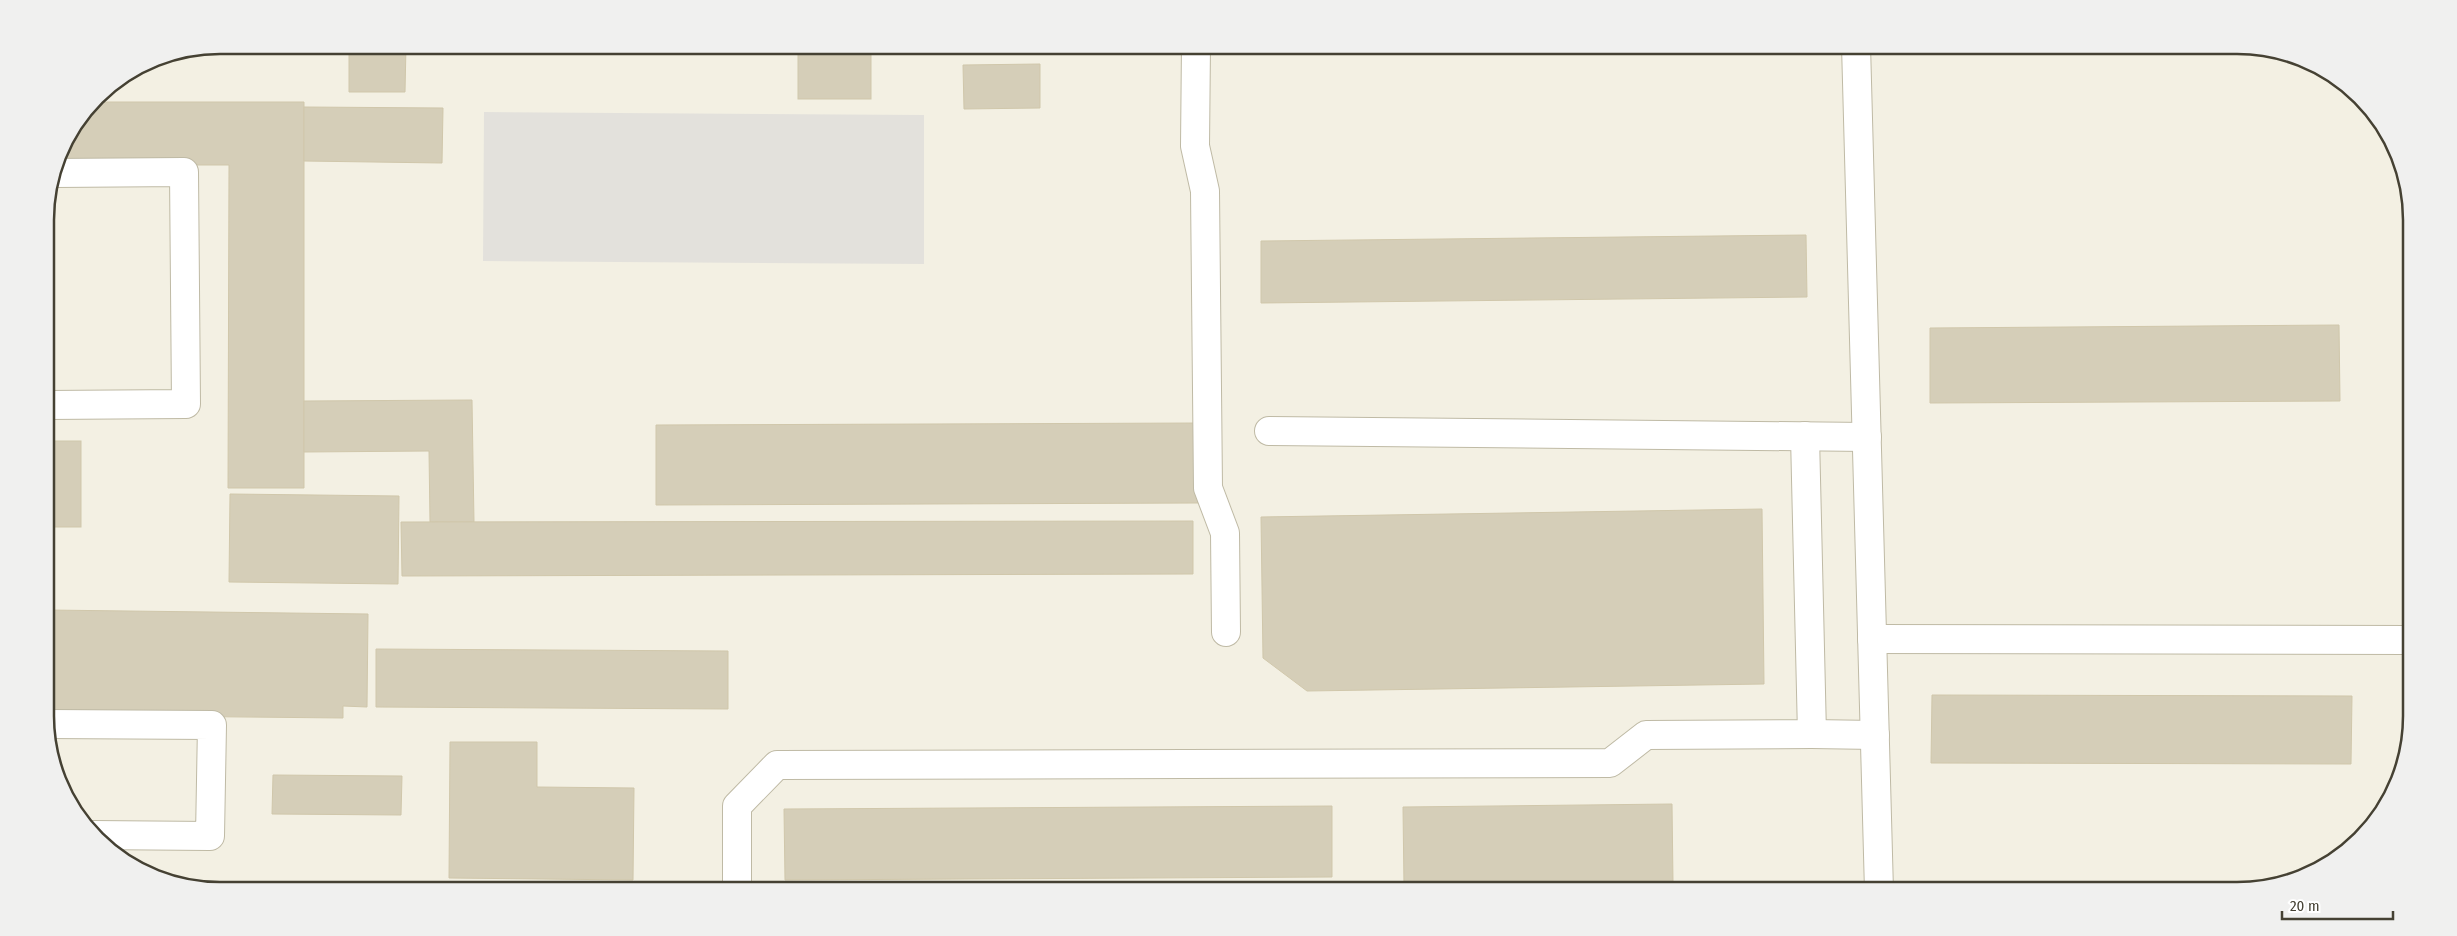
<svg xmlns="http://www.w3.org/2000/svg" width="2457" height="936" font-family="'Fira Sans Condensed',sans-serif">
  <style>
    .parking { fill: #e3e1dc }
    .building { fill: #d5ceb8; stroke: #d0c7ab }
    .lines { fill: none; stroke-linecap: round; stroke-linejoin: round }
    .minor-casing { stroke: #bfbaa5; stroke-width: 30 }
    .minor { stroke: #fff; stroke-width: 28 }
    .rim { fill: none; stroke: #454133; stroke-width: 2.5 }
  </style>
  <rect width="100%" height="100%" fill="#f3f0e3"/>
  <path class="parking" d="M484,112l440,3v149l-441,-3z"/>
  <g class="building">
    <path d="M349,45h57l-1,47h-56z"/>
    <rect x="798" y="45" width="73" height="54"/>
    <path d="M1255,45h548l-548,9z"/>
    <path d="M1040,64v44l-76,1 -1,-44z"/>
    <path d="M94,102h210v386h-76l1,-323h-172l6,-23z"/>
    <path d="M304,107l139,1 -1,55 -138,-2z"/>
    <path d="M1806,235l1,62 -546,6v-62z"/>
    <path d="M2339,325l1,76 -410,2v-75z"/>
    <path d="M472,400l2,122h-44l-1,-71 -125,1v-51z"/>
    <path d="M1197,423l1,80 -542,2v-80z"/>
    <rect x="47" y="441" width="34" height="86"/>
    <path d="M230,494l169,2 -1,88 -169,-2z"/>
    <path d="M1762,509l2,175 -457,7 -44,-33 -2,-141z"/>
    <path d="M1193,521v53l-791,2 -1,-54z"/>
    <path d="M48,610l320,4 -1,93 -24,-1v12l-295,-3z"/>
    <path d="M376,649l352,2v58l-352,-2z"/>
    <path d="M1932,695l420,1 -1,68 -420,-1z"/>
    <path d="M450,742h87v45l97,1 -1,92 -184,-2z"/>
    <path d="M273,775l129,1 -1,39 -129,-1z"/>
    <path d="M1672,804l1,79 -269,3 -1,-79z"/>
    <path d="M1332,806v71l-547,3 -1,-71z"/>
    <path d="M1946,886l64,3 2,2h-66z"/>
  </g>
  <g class="lines">
    <g class="minor-casing">
      <g id="minor">
        <path d="M1196,45l-1,101 10,45 3,297 17,45 1,99"/>
        <path d="M1856,45l23,846"/>
        <path d="M46,405l140,-1 -2,-232 -129,1"/>
        <path d="M1269,431l598,6"/>
        <path d="M1872,639l540,1"/>
        <path d="M48,724l164,1 -2,111 -117,-1"/>
        <path d="M1812,734l63,1"/>
        <path d="M737,891v-85l40,-41 833,-2 36,-28 166,-1 -7,-298"/>
      </g>
    </g>
    <use href="#minor" class="minor"/>
  </g>
  <path d="M0 0H2457V936H0ZM220 54H2237A166 166 0 0 1 2403 220V716A166 166 0 0 1 2237 882H220A166 166 0 0 1 54 716V220A166 166 0 0 1 220 54Z" fill="#f0f0ef" fill-rule="evenodd"/>
  <path class="rim" d="M220 54H2237A166 166 0 0 1 2403 220V716A166 166 0 0 1 2237 882H220A166 166 0 0 1 54 716V220A166 166 0 0 1 220 54Z"/>
  <path d="M2282 911v8h111v-8" fill="none" stroke="#454133" stroke-width="2.5"/>
  <text x="2290" y="911" font-size="15" fill="#454133" stroke="#ffffff" stroke-width="4" paint-order="stroke">20 m</text>
</svg>
